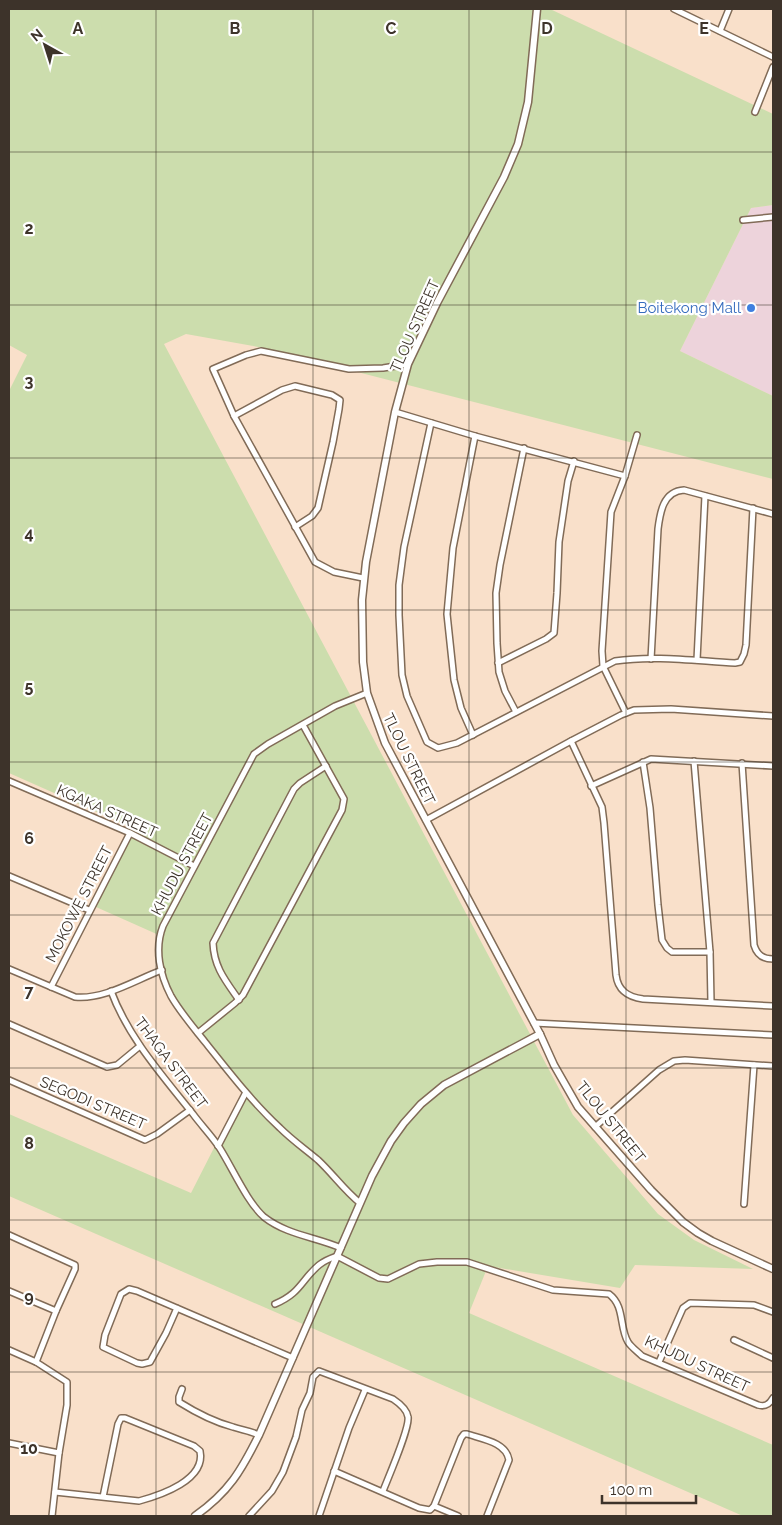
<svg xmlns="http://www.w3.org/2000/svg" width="782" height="1525" font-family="Raleway,sans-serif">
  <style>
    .commercial { fill: #edd3db }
    .green { fill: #ccddad }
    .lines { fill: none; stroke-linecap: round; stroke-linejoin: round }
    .minor-casing { stroke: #816b57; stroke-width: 8 }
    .tertiary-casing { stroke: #816b57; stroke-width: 9 }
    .minor { stroke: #fff; stroke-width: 5 }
    .tertiary { stroke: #fff; stroke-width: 6 }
    .grid { fill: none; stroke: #3d332a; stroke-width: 1; stroke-opacity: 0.55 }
    .shop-dot { fill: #3f7fe0; stroke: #fff; stroke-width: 2 }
    .labels { text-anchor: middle; stroke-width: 4.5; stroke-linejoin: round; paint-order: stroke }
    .shop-label { font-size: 15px; fill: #366cbe; stroke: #fff; text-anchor: end }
    .street-label { font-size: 15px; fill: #3d332a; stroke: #fff }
    .grid-label { font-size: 16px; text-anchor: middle; font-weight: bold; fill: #3d332a; stroke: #fff; stroke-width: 4.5; stroke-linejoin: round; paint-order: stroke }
  </style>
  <rect width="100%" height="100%" fill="#f9e0ca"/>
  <path class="commercial" d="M773,205v191l-93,-45 71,-143z"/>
  <path class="green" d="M9,9h541l223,105v91l-22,3 -71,143 93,45v83l-509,-131 -78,-14 -22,10 409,771 85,99 36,26 59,29 -118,-4 -15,23 -132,-22 -19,47 304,132v71h-30l-734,-320v-82l182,79 53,-104 -66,-84 -17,-33v-36l-65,-29 37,-79 -124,-55v-382l18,-36 -18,-10z"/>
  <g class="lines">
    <g class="minor-casing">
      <g id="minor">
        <path d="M674,9l99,48"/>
        <path d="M720,31l9,-22"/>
        <path d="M755,112l18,-45"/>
        <path d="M743,220l30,-3"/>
        <path d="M395,412l80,24 150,40"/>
        <path d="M234,416l48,-26 13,-4 37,9 8,5 -1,9 -6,33 -15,66 -6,8 -17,11"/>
        <path d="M431,423l-27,124 -5,38v30l3,60 5,21 20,46 11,6 19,-5 158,-82c39,-6 81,0 120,2l5,-1 4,-8 2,-9 7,-137"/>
        <path d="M363,578l-29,-6 -19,-10 -81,-146 -21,-47 33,-14 15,-4 88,18 34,-1 25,-4"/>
        <path d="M651,659l7,-130c2,-16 5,-38 26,-39l89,24"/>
        <path d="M697,660l8,-164"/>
        <path d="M498,663l48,-24 8,-6 3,-40 2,-51 9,-61 6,-20"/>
        <path d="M516,712l-11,-21 -6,-19 -2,-29 -1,-50 4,-28 24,-117"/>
        <path d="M626,713l-23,-47 -1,-15 9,-139 14,-36 12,-41"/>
        <path d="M473,735l-12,-27 -7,-28 -7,-66 6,-66 22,-112"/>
        <path d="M571,741l31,66 2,16 12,152c2,16 12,22 27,24l130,7"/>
        <path d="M694,761l16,191 1,50"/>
        <path d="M643,762l7,46 8,97 4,35 5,8 5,4h38"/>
        <path d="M742,763l12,182c3,10 9,14 19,14"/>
        <path d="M9,781l121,52 64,33"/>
        <path d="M591,786l60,-27 122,7"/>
        <path d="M426,820l145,-79 50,-26 13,-5 37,-1 102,7"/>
        <path d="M9,876l80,34"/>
        <path d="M9,969l66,28c29,3 60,-17 87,-27"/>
        <path d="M51,987l79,-154"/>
        <path d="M111,991c17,46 51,84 82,123 8,11 18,21 26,33 13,20 28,55 45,70 23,18 52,20 77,31"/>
        <path d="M239,1000c-14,-20 -25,-33 -26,-57l81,-154 6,-6 26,-17"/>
        <path d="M534,1023l239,12"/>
        <path d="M9,1024l98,43 10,-2 23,-19"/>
        <path d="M198,1033l37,-30 8,-8 99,-185 2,-11 -41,-74"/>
        <path d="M9,1080l136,60 12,-6 33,-24"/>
        <path d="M595,1127l64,-57 15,-9 11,-1 88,6"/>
        <path d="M218,1146l27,-52"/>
        <path d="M360,1203c-16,-13 -27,-29 -42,-43 -13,-11 -26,-20 -38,-32 -28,-26 -51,-56 -75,-86 -11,-14 -25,-30 -34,-46 -11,-21 -17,-47 -8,-70l91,-172 14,-10 67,-38 32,-13"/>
        <path d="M744,1204l10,-139"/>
        <path d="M9,1235l66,30v4l-19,42 -20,51"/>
        <path d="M9,1291l47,20"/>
        <path d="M275,1304c26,-11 26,-24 44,-39 5,-4 12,-7 18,-9l42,22 9,1 31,-15 18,-2h30l86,28 56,4c16,12 10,33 19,48 3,5 9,9 14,14l116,49c7,2 11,0 15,-7"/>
        <path d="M177,1308l-11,25 -16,29 -8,2 -5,-1 -34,-16 2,-12 16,-41 8,-5 8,2 156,67"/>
        <path d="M734,1340l39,18"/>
        <path d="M9,1350l27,12 31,20v23l-8,48 -7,63"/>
        <path d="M659,1362l24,-54 7,-5 64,2 19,7"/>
        <path d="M182,1389l-3,8v5c16,10 35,20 54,25 9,3 17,4 26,8"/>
        <path d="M9,1443l50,10"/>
        <path d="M334,1471l85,37 11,2 4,-4 27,-68 3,-4h3c15,5 39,8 42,26l-22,56"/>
        <path d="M55,1492l84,9c22,-6 67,-21 61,-50l-6,-5 -69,-28h-4l-3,6 -15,73"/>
        <path d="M434,1506l24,10"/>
        <path d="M249,1516l23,-25 11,-19 13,-35 6,-27 8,-17 3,-16 6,-6 74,28c6,4 14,10 15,18 2,11 -20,61 -25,74"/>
        <path d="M319,1516l30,-88 16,-38"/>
      </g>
    </g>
    <g class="tertiary-casing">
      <g id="tertiary">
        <path d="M537,9l-9,93 -10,42 -14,33 -67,126 -29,61 -13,48 -29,150 -4,38 1,62 4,31 18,50 155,291 14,31 24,42 73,83 32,32 15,11 14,8 61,28"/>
        <path d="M195,1516c34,-24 46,-45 64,-81l113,-259 19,-35 13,-18 17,-19 23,-19 96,-51"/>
      </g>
    </g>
    <use href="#minor" class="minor"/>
    <use href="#tertiary" class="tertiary"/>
  </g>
  <path class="grid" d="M156,9v1507M313,9v1507M469,9v1507M626,9v1507M9,152h764M9,305h764M9,458h764M9,610h764M9,762h764M9,915h764M9,1068h764M9,1220h764M9,1372h764"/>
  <circle class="shop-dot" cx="751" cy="308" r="5"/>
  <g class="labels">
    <g class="shop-label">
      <text x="741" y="313">Boitekong Mall</text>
    </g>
    <g class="street-label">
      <text transform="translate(415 326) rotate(-66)" y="5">TLOU STREET</text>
      <text transform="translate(409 759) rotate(64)" y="5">TLOU STREET</text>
      <text transform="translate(107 811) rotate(24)" y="5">KGAKA STREET</text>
      <text transform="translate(182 864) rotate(-62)" y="5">KHUDU STREET</text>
      <text transform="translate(79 904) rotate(-63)" y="5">MOKOWE STREET</text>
      <text transform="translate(171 1063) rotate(53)" y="5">THAGA STREET</text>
      <text transform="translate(93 1103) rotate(23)" y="5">SEGODI STREET</text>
      <text transform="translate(611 1122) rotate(51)" y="5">TLOU STREET</text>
      <text transform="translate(697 1364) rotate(25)" y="5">KHUDU STREET</text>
    </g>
  </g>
  <g class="grid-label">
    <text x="78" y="34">A</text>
    <text x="235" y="34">B</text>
    <text x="391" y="34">C</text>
    <text x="547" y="34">D</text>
    <text x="704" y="34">E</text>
    <text x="29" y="234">2</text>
    <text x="29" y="387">3</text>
    <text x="29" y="539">4</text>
    <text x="29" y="692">5</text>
    <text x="29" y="844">6</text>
    <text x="29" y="997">7</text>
    <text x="29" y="1149">8</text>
    <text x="29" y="1302">9</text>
    <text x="29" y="1454">10</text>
  </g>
  <rect width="782" height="1525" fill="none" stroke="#3d332a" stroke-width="20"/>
  <g transform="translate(45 45) rotate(321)" stroke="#ffffff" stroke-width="4" paint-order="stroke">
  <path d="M0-4L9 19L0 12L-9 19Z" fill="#3d332a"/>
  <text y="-8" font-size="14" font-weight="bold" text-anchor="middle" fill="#3d332a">N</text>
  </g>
  <path d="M602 1495v8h94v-8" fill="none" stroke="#3d332a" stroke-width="2.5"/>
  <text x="610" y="1495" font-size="15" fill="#3d332a" stroke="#ffffff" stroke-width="4" paint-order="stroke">100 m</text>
</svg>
